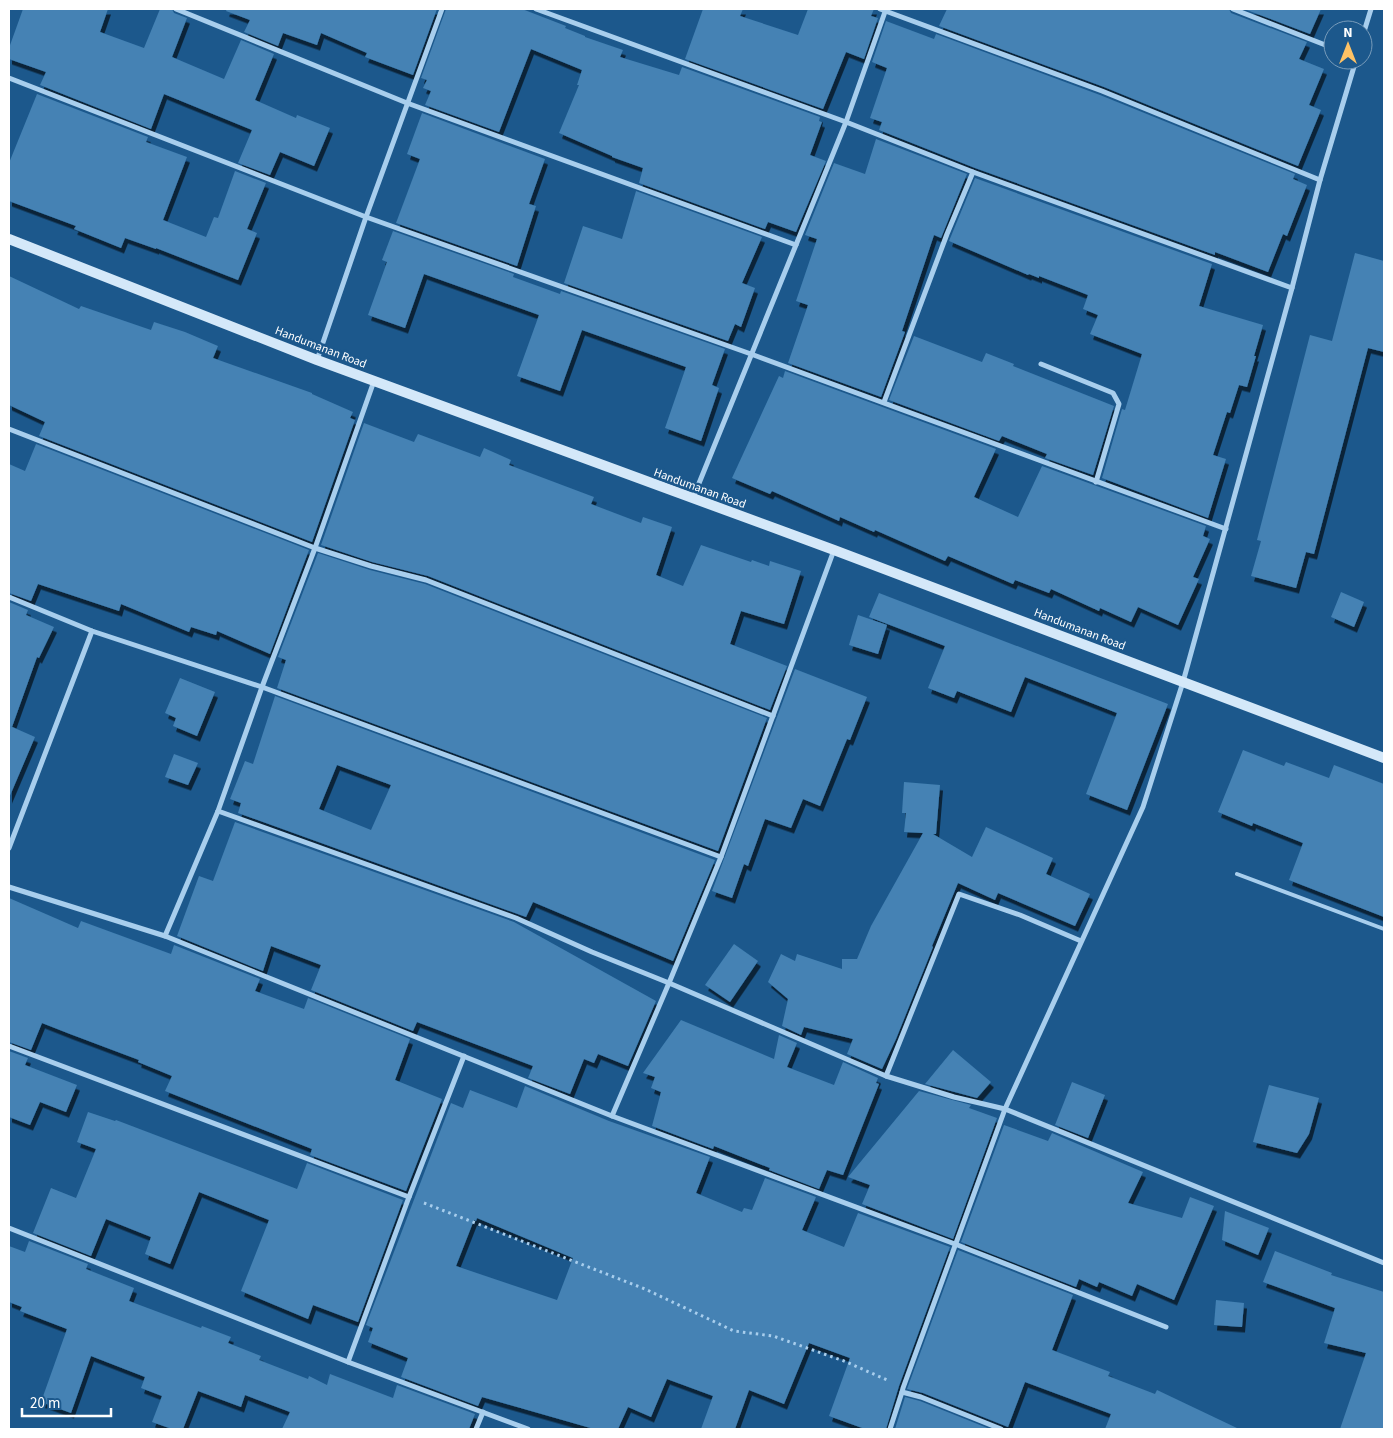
<svg xmlns="http://www.w3.org/2000/svg" width="1393" height="1438" font-family="'Source Sans 3',sans-serif">
  <style>
    .building { fill: #4482b4; fill-rule: evenodd; filter: url(#shadow) }
    .lines { fill: none; stroke-linecap: round; stroke-linejoin: round }
    .path { stroke: #a8ceed; stroke-width: 3; stroke-dasharray: 2.5 4; stroke-linecap: butt }
    .lane { stroke: #a8ceed; stroke-width: 4 }
    .street { stroke: #a8ceed; stroke-width: 5 }
    .secondary { stroke: #d4e8f9; stroke-width: 10 }
    .labels { text-anchor: middle; stroke-width: 5; stroke-linejoin: round; paint-order: stroke }
    .street-label { font-size: 12px; fill: #fff; stroke: #1c588c }
  </style>
  <defs>
    <filter id="shadow"><feDropShadow dx="3" dy="5.5" stdDeviation="0" flood-color="#0009"/></filter>
  </defs>
  <rect width="100%" height="100%" fill="#1c588c"/>
  <g class="building">
    <path d="M23,9h85l-8,23 44,16 16,-39h12l2,4 13,5 -15,39 52,22 17,-39 33,14 -19,46 41,18 1,-3 33,13 -16,38 -34,-14 -10,23 -32,-12 14,-33 -88,-36 -13,35 -111,-44 6,-13 -37,-13v-11z"/>
    <path d="M227,9h210l-24,66 -48,-18 2,-4 -46,-20 -4,12 -34,-12 -5,13 -34,-14 6,-12 -24,-9z"/>
    <path d="M446,9h76l44,17 -1,2 20,8v1l38,13 -3,7 59,18 3,-8 138,50 -1,4 3,1 -12,33 16,6 -30,71 -28,-10 -3,7 -126,-46 4,-15 -31,-11v-1l-53,-23 20,-48h-2l5,-15 -51,-21 -32,83 -74,-27 6,-14 -8,-3 4,-8 -6,-2z"/>
    <path d="M703,9h40l-3,7 58,19 10,-26h66l-3,7 7,2 -14,41 -18,-7 -23,57 -138,-50z"/>
    <path d="M947,9h282l2,4 76,29 -8,17 25,10 -15,36 12,5 -23,56 -194,-79 -165,-61z"/>
    <path d="M1244,9h77l-11,25z"/>
    <path d="M886,21l48,18 2,-5 164,61 195,79 -2,5 14,6 -20,51 -4,-2 -15,38 -53,-20v3l-240,-87 -96,-38 3,-8 -12,-4 17,-50 -15,-6z"/>
    <path d="M37,94l111,43 -2,5 41,15 -24,63 43,17 8,-20 4,1 17,-47 31,12 -19,46 10,4 -19,47 -82,-32v1l-31,-11 -4,10 -47,-19 2,-3 -67,-25v-38z"/>
    <path d="M422,113l123,46 -16,45 7,2 -19,60 -121,-43 24,-64 -13,-5z"/>
    <path d="M876,139l91,35 -26,64 -7,-3 -32,96 3,1 -24,65 -93,-34 20,-58 -12,-4 21,-62 -12,-4 29,-72 31,11z"/>
    <path d="M975,178l237,86 -13,42 64,19 -9,31h2l-9,31 -8,-2 -9,28 -3,-1 -14,43 13,4 -18,59 -106,-40 20,-69 3,1 17,-56 -52,-20 8,-19 -15,-6 5,-14 -49,-19v2l-10,-4 -1,1 -79,-34z"/>
    <path d="M636,191l126,46 -20,46 13,5 -14,39 -6,-3 -7,17 -164,-58 19,-57 39,13z"/>
    <path d="M393,231l121,43 -1,3 47,17 1,-3 164,58 -13,36 7,3 -18,53 -36,-13 21,-61 -104,-37 -22,61 -43,-15 22,-61 -115,-41 -19,54 -37,-13 19,-53 -5,-2z"/>
    <path d="M1355,253l29,8v91l-16,-4 -54,206 -8,-2 -10,36 -45,-12 10,-35 -4,-1 53,-205 22,6z"/>
    <path d="M9,276l70,33 2,-3 70,24 3,-8 31,10 33,14 -5,12 99,35v1l41,18 -3,6 5,2 -43,122 -273,-106 6,-14 -36,-17z"/>
    <path d="M914,336l68,26 4,-9 28,11 -1,2 101,40 -21,69 -48,-17 2,-4 -45,-18 -3,5 -110,-41z"/>
    <path d="M785,371l211,78 -22,48 44,20 24,-51 164,60 -3,10 7,3 -17,38 6,2 -21,46 -40,-18 -7,15 -31,-14 -1,3 -48,-22 -2,4 -34,-13 -2,4 -65,-28 -3,5 -70,-31 -1,2 -34,-15 -1,4 -67,-30 -2,3 -38,-16 47,-102 4,2z"/>
    <path d="M364,423l50,19 4,-8 62,23 4,-9 27,12 -2,5 85,32 -3,7 50,19 2,-6 29,10 -16,48 27,11 18,-41 50,17 1,-2 17,6 1,-5 31,10 -17,53 -43,-13 -11,33 57,22 -17,44 -342,-134 -56,-14 -51,-17z"/>
    <path d="M36,444l273,106 -39,104 -53,-23 -1,4 -25,-8 -2,5 -68,-28 -2,7 -81,-27 -7,17 -22,-8v-129l16,7z"/>
    <path d="M318,553l52,17 55,14 342,134 -49,133 -441,-163 9,-28 -8,-3z"/>
    <path d="M1341,592l23,10 -10,25 -23,-10z"/>
    <path d="M879,593l289,111 -41,106 -41,-16 31,-81 -92,-36 -14,35 -54,-21 -3,7 -26,-10 17,-42 -76,-29z"/>
    <path d="M9,602l19,8 -2,5 28,12 -15,31 -2,-1 -25,70 -2,-1 25,11 -26,61z"/>
    <path d="M858,615l29,10 -9,29 -29,-9z"/>
    <path d="M795,669l72,28 -17,43 -3,-1 -27,67 -17,-7 -12,29 -26,-9 -17,47 -4,-2 -12,34 -20,-7z"/>
    <path d="M180,678l35,14 -18,44 -24,-10 3,-8 -11,-5z"/>
    <path d="M275,696l440,164 -42,101 -140,-59 -7,15 -288,-104 3,-10 -11,-4 15,-38 8,3zM337,765l54,20 -20,45 -52,-21z"/>
    <path d="M1243,750l41,16 2,-4 43,16 5,-13 50,19v133l-95,-37 14,-37 -50,-20 -1,3 -34,-14z"/>
    <path d="M174,754l24,9 -10,22 -23,-8z"/>
    <path d="M904,782l36,3 -4,49h-3l39,23 14,-30 67,31 -7,16 44,20 -15,32 -77,-33 -3,7 -37,-17 -26,63 1,1 -37,92 -14,30 -35,-15 6,-15 -49,-12 -3,8 -19,-9 6,-27 -20,-17 13,-28 14,7 2,-7 45,15v-10h15l14,-33 52,-93 -19,-1 2,-19h-4z"/>
    <path d="M235,822l279,100 142,79 -28,65 -30,-12 -4,9 -10,-4 -14,35 -42,-16 5,-12 -116,-44 -4,9 -102,-41 10,-25 -50,-19 -8,25 -86,-35 22,-60 14,5z"/>
    <path d="M9,898l69,30 3,-7 90,33 3,-9 86,34 -5,12 49,18 4,-11 102,41 -15,41 47,19 -36,92 -96,-36 2,-6 -147,-58 7,-15 -34,-14 1,-2 -69,-26 -28,-11 -11,27 -22,-8z"/>
    <path d="M734,944l24,17 -28,41 -25,-17z"/>
    <path d="M681,1020l93,39 5,-24 18,8 -10,24 47,18 9,-23 35,16 -2,5 3,1 -36,91 -16,-5 -8,19 -50,-19 1,-2 -56,-22 -1,3 -61,-23 9,-34 -10,-4 4,-11 -12,-4z"/>
    <path d="M953,1050l38,32 -14,16 -52,-14z"/>
    <path d="M9,1051l19,7 -3,7 52,20 -11,27 -26,-10 -10,23 -21,-8z"/>
    <path d="M1072,1082l33,13 -17,43 -33,-13z"/>
    <path d="M1269,1085l50,13 -10,36 -12,19 -44,-11z"/>
    <path d="M525,1086l84,35 101,36 -14,36 46,19 2,-4 8,2 13,-32 51,19 -14,33 42,17 14,-34 92,34 -51,139 -13,43h-21l-36,-13 21,-58 -41,-15 -25,61 -35,-14 -14,39h-34l12,-33 -46,-17 -16,38 -23,-10 -10,22h-24l-112,-32 -4,9 -77,-29 7,-19 -40,-16 5,-14 -7,-3 85,-222 12,5 7,-18 47,18zM477,1218l96,40 -16,42 -101,-34 18,-46 2,1z"/>
    <path d="M919,1091l52,14 -2,3 28,10 -44,121 -91,-35 8,-19 -22,-8z"/>
    <path d="M88,1112l27,9 1,-1 181,69 10,-26 96,37 -45,122 -45,-17 -5,14 -67,-28 28,-71 -70,-28 -29,72 -25,-10 6,-17 -45,-18 -15,37 -58,-23 18,-45 25,10 20,-49 -19,-7z"/>
    <path d="M1004,1125l44,16 4,-8 91,39 -15,31 54,15 8,-21 24,9 -40,94 -37,-16 -5,12 -33,-14 -2,5 -18,-8 -3,8 -115,-45z"/>
    <path d="M1225,1211l44,17 -11,27 -36,-15z"/>
    <path d="M29,1241l59,23 -2,5 48,19 -5,13 72,27 1,-2 29,11 -3,6 33,13 -2,4 49,19 1,-3 18,9 3,-11 63,24 4,-13 78,29 -6,15h-187l8,-17 -45,-17 -4,12 -43,-16 -15,38h-11l-20,-7 10,-26 -21,-8 4,-11 -54,-21 -20,57 -30,-11 26,-73 -47,-18 2,-4 -13,-5v-56l16,6z"/>
    <path d="M958,1250l115,45 -21,55 58,22 -2,4 47,18 2,-4 82,39h-134l6,-15 -86,-32 -17,45 -85,-34 -16,-4z"/>
    <path d="M1275,1251l57,22 -1,2 53,17 -1,19 1,1v117h-44l26,-76 -42,-10 11,-35 -72,-26z"/>
    <path d="M1216,1300l28,3 -2,24 -28,-2z"/>
    <path d="M905,1397l15,4 70,28h-95z"/>
  </g>
  <g class="lines">
    <path class="path" d="M424,1203l221,86 89,42 39,5 71,25 43,19"/>
    <path class="lane" d="M1237,874l147,55"/>
    <g class="street">
      <path d="M176,9l231,94 389,142"/>
      <path d="M536,9l310,113 127,50 319,116"/>
      <path d="M880,9l222,82 218,89"/>
      <path d="M1233,9l100,39"/>
      <path d="M1363,35l8,-26"/>
      <path d="M9,78l357,139 385,137 475,175"/>
      <path d="M317,360l49,-143 76,-208"/>
      <path d="M1041,364l72,29 6,11 -23,78"/>
      <path d="M884,402l63,-168 26,-62"/>
      <path d="M9,429l306,119 56,18 55,14 347,136"/>
      <path d="M693,498l153,-376 40,-113"/>
      <path d="M9,597l83,34 170,56 459,170"/>
      <path d="M218,811l298,107 76,34 77,31 217,93 68,21 51,12 379,154"/>
      <path d="M9,848l83,-217"/>
      <path d="M9,887l156,49 447,180 343,128 211,83"/>
      <path d="M165,936l53,-125 44,-124 53,-139 59,-167"/>
      <path d="M9,1046l400,151 -61,165"/>
      <path d="M886,1076l73,-182 61,21 61,26"/>
      <path d="M612,1116l57,-133 52,-126 113,-307"/>
      <path d="M409,1197l55,-141"/>
      <path d="M9,1228l339,134 180,67"/>
      <path d="M476,1429l7,-17"/>
      <path d="M890,1429l12,-37"/>
      <path d="M1001,1429l-80,-32 -19,-5 1,-4 102,-279 138,-302 40,-125 109,-394 28,-108 36,-120"/>
    </g>
    <path class="secondary" d="M9,239l308,121 517,190 550,208"/>
  </g>
  <g class="labels">
    <g class="street-label">
      <text transform="translate(321 347) rotate(21)" y="4">Handumanan Road</text>
      <text transform="translate(700 488) rotate(20)" y="4">Handumanan Road</text>
      <text transform="translate(1080 629) rotate(21)" y="4">Handumanan Road</text>
    </g>
  </g>
  <rect width="1393" height="1438" fill="none" stroke="#ffffff" stroke-width="20"/>
  <g transform="translate(1348 45)"><circle r="24" fill="#1c588c" stroke="#779bba"/>
  <path d="M0-4L9 19L0 12L-9 19Z" fill="#fec265"/>
  <text y="-8" font-size="14" font-weight="bold" text-anchor="middle" fill="#ffffff">N</text>
  </g>
  <path d="M22 1408v8h89v-8" fill="none" stroke="#ffffff" stroke-width="2.5"/>
  <text x="30" y="1408" font-size="15" fill="#ffffff" stroke="#1c588c" stroke-width="4" paint-order="stroke">20 m</text>
</svg>
